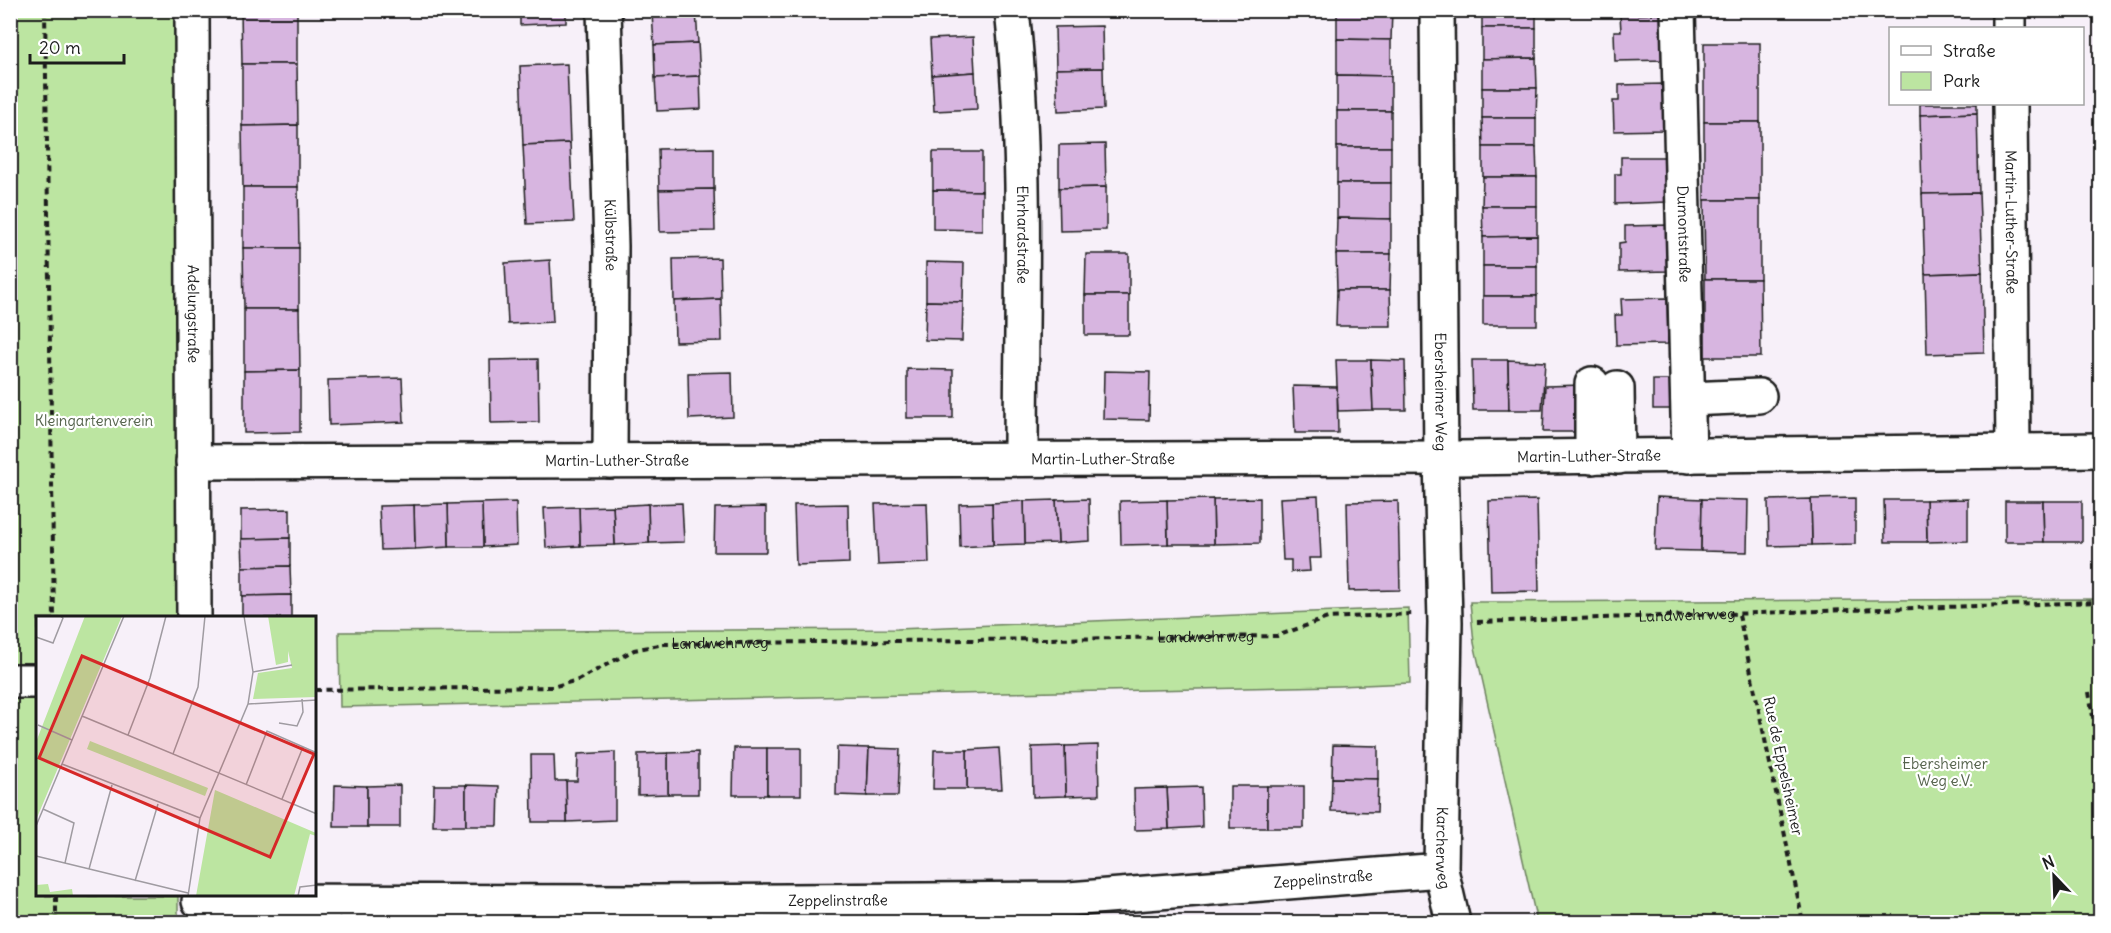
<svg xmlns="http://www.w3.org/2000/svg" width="2111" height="933" font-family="Delius,sans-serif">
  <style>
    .green { fill: #bce5a1; stroke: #6c805e; stroke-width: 1.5 }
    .building { fill: #d7b5e0; stroke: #1c1c1c; stroke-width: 1.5 }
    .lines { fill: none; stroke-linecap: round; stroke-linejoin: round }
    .minor-casing { stroke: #1c1c1c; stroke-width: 38 }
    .path { stroke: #1c1c1c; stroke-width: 4; stroke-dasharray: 6 4.5; stroke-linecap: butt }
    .minor { stroke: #fff; stroke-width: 33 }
    .labels { text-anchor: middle; stroke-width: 4.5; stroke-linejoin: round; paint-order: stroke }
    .street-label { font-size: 15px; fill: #1c1c1c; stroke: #fff }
    .park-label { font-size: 15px; fill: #54624b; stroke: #fff }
    .inset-road { fill: none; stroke: #9f9ba1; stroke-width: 1.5 }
    .view { fill: #d62828; fill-opacity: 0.15; stroke: #d62828; stroke-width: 3 }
    .inset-edge { fill: none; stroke: #1c1c1c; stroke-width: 3 }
  </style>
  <rect width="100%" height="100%" fill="#f7f0f9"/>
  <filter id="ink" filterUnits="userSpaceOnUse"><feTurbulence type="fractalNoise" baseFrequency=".0167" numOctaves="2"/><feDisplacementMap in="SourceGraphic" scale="12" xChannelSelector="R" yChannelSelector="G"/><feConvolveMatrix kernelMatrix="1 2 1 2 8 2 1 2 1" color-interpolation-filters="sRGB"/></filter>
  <g filter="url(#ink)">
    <g class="green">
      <path d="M10,11h165l3,607h-140v278h140v26h-167z"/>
      <path d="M2100,599v323h-563l-63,-279 -4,-41z"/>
      <path d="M1408,608l2,75 -71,3 -999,21 -1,-75 558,-3z"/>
    </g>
    <g class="building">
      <path d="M241,10h56v54h-55z"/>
      <path d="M520,10h46v13l-46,2z"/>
      <path d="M652,10h40l-40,3z"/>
      <path d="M696,10l2,33 -44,2 -2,-32z"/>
      <path d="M1337,10h55l-1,30 -54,-1z"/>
      <rect x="1482" y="10" width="54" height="18"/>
      <path d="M1666,14l1,46 -52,1 -1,-30h7l-1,-16z"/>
      <path d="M1102,26l1,42 -47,1 -1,-42z"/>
      <path d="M1482,28h54v30l-54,1z"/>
      <path d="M973,37l2,35 -43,3 -2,-36z"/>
      <path d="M1337,39l54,1v36l-54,-1z"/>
      <path d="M698,43l2,33 -45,2 -1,-33z"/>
      <rect x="1704" y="43" width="56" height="79"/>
      <path d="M1536,58l1,30h-55v-29z"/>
      <path d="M242,64h55l1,61 -56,1z"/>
      <path d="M567,64l3,79 -47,2 -3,-79z"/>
      <path d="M1103,68l1,41 -46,2 -2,-42z"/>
      <path d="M975,72l2,37 -43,2 -2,-36z"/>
      <path d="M1337,75l54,1v35h-54z"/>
      <path d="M700,76l1,33 -44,2 -2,-33z"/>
      <path d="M1665,84l1,46 -52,1 -1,-30h6v-16z"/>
      <path d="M1482,88h55l-1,30h-54z"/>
      <path d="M1920,104h57v9l-57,2z"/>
      <rect x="1337" y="111" width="54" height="36"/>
      <path d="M1977,113l2,80 -57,1 -2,-79z"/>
      <path d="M1482,118h54v29h-53z"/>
      <rect x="1704" y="122" width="56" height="78"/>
      <path d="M298,125v62h-55l-1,-61z"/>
      <path d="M570,143l4,79 -47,2 -4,-79z"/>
      <path d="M1105,144l1,43 -47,1v-43z"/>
      <rect x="1337" y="147" width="54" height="36"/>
      <path d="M1483,147h53l1,30h-54z"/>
      <path d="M714,148v41l-55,1 -1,-41z"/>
      <path d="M933,152h49v39l-49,-1z"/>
      <path d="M1621,157h46v45l-52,2v-30h6z"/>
      <path d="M1483,177h54v29h-55z"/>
      <path d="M1337,183h54v36l-54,-1z"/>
      <path d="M243,187h55l1,61h-56z"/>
      <path d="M1106,187v43l-46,1 -1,-43z"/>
      <path d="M714,189l1,42 -55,1 -1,-42z"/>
      <path d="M933,190l49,1v39l-49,-1z"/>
      <path d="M1979,193l3,79 -57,2 -3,-80z"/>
      <path d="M1704,200h56v79h-55z"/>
      <path d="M1482,206h55v30l-54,1z"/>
      <path d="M1337,218l54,1v35h-55z"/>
      <path d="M1670,225l1,46 -52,1v-29l6,-1v-16z"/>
      <path d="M1537,236v30h-54v-29z"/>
      <path d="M243,248h56v61h-55z"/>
      <path d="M1086,254h43v41h-44z"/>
      <path d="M1336,254h55l-1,36h-53z"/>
      <path d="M720,258l1,41 -47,2 -1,-42z"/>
      <path d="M550,260l3,62 -45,2 -3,-61z"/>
      <path d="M926,262l38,1 -1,39 -37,-1z"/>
      <rect x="1483" y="266" width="54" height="30"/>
      <path d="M1982,272l2,80 -57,2 -2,-80z"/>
      <path d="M1705,279h55l1,78h-56z"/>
      <path d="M1337,290h53l1,36h-55z"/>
      <rect x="1085" y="295" width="44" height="40"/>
      <rect x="1483" y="296" width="54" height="29"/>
      <path d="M1667,298l1,46 -52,1 -1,-30h7l-1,-16z"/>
      <path d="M721,299l1,42 -47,1 -1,-41z"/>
      <path d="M926,301l37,1 -1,39 -37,-1z"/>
      <path d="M244,309h55l1,61 -56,1z"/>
      <path d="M538,359l1,63 -48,1 -1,-63z"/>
      <path d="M1336,360h35l2,50 -35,1z"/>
      <path d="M1371,360l34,1 1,49h-33z"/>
      <path d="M1472,360h36l1,50h-36z"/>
      <path d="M1508,360l37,2 -3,48h-33z"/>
      <path d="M907,369l46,1v48h-46z"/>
      <path d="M300,370v62l-56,1v-62z"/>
      <path d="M1104,371l46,1 -1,48 -46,-1z"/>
      <path d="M732,372l1,45 -44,2 -1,-46z"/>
      <path d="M402,378l2,44 -75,3 -1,-45z"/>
      <rect x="1653" y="380" width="23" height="29"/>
      <path d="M1584,385l1,47h-42l2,-46z"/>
      <path d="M1293,386l44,1 1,46h-43z"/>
      <path d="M1318,496l3,62h-12l1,13 -19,1v-12h-8l-3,-62z"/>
      <path d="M1657,497l45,2 -1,52 -46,-1z"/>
      <path d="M1260,498v45l-46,1 -1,-45z"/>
      <path d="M1855,498v46l-43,1 -1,-46z"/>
      <path d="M1089,499l1,42 -32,2 -2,-43z"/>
      <path d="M1213,499l1,45h-46l-1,-44z"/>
      <path d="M1702,499l46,1 -1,52 -46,-1z"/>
      <path d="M1811,499l1,46 -43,1 -1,-46z"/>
      <path d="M1968,499v42l-41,1 -1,-42z"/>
      <path d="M1056,500l2,43 -33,1 -1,-43z"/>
      <path d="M1167,500l1,44 -47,1 -1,-44z"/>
      <path d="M1537,500l2,91 -48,1 -2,-91z"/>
      <path d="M1884,500h42l1,42h-42z"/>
      <path d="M1024,501l1,43 -32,1 -1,-42z"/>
      <path d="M1398,501l2,89 -51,1 -2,-89z"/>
      <path d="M2005,501h38l1,41h-39z"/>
      <path d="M2043,501h39v41h-38z"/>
      <path d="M516,502l1,43 -34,2 -1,-44z"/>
      <path d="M482,503l1,44h-34l-1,-43z"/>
      <path d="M682,503l2,39 -35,1 -1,-39z"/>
      <path d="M927,503l2,60 -51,2 -3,-61z"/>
      <path d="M992,503l1,42 -33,2 -1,-43z"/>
      <path d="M448,504l1,43 -34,2 -1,-44z"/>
      <path d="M648,504l1,39 -34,2 -2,-39z"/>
      <path d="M848,504l1,59 -53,2 -2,-60z"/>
      <path d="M414,505l1,44 -34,1 -2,-44z"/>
      <path d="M613,506l2,39 -35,1 -1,-39z"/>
      <path d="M579,507l1,39 -34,2 -2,-40z"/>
      <path d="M766,507v45h-52l1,-44z"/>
      <path d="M290,509v29l-49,1v-29z"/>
      <path d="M290,538v28l-48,1 -1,-28z"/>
      <path d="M290,566l1,29 -49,1v-29z"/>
      <path d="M291,595v23h-49v-22z"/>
      <path d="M1098,745l1,50 -33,1 -1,-50z"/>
      <path d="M1333,745l45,1v33l-46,-1z"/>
      <path d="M1065,746l1,50 -33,1 -1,-50z"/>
      <path d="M837,747l32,1 -2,48 -31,-1z"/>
      <path d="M734,748h33v47h-34z"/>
      <rect x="767" y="748" width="34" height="47"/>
      <path d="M869,748l31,1 -2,47h-31z"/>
      <path d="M999,748l3,41h-35v-39z"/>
      <path d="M934,750h33v39h-34z"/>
      <path d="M615,752v68l-48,2 -1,-41h11l1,-27z"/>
      <path d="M698,752v42h-30v-41z"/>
      <path d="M668,753v41l-30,1v-41z"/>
      <path d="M531,755h23l1,26h11l1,41h-35z"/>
      <path d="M1332,778l46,1 -1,33 -46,-1z"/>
      <path d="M335,785l32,1v41h-33z"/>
      <path d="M400,785v42h-33v-41z"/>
      <path d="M434,785h32v41h-33z"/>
      <path d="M466,785l33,1 -1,40h-32z"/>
      <rect x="1230" y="786" width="37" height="42"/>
      <rect x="1267" y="786" width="37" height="42"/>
      <path d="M1201,787l1,40 -33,2 -2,-41z"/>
      <path d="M1167,788l2,41 -34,1 -1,-41z"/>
    </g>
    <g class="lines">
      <g class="minor-casing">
        <g id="minor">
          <path id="s3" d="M192,10l2,608"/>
          <path id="s4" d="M604,10l7,236 -1,215"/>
          <path id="s5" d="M1012,10c16,149 9,300 9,449"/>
          <path id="s6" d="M1437,10l4,448 4,164 -4,248 12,52"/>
          <path id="s7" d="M1678,10l11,446"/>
          <path d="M2009,10v18"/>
          <path id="s8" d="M2010,104l3,346"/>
          <path d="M1592,384v73"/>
          <path d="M1617,388l1,69"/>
          <path d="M1688,399l71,-3"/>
          <path id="s9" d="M193,462l1266,-4 641,-8"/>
          <path d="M10,681h28"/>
          <path id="s10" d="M199,901l457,1 413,-3 372,-29"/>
        </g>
      </g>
      <g class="path">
        <path d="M45,10l9,608"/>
        <path d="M1739,615l64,307"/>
        <path id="s1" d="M1477,622l623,-20"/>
        <path id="s2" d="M315,690l237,-3 26,-7 56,-30 30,-6 613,-8 51,-18 84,-4"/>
        <path d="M2089,692l11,68"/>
        <path d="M56,896v26"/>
      </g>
      <use href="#minor" class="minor"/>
    </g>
  </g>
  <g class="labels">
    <g class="street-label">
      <text dy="5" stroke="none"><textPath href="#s8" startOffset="118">Martin-Luther-Straße</textPath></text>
      <text dy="5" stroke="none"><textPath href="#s7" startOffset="224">Dumontstraße</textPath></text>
      <text dy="5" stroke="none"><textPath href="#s5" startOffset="225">Ehrhardstraße</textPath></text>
      <text dy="5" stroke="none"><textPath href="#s4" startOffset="225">Külbstraße</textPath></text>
      <text dy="5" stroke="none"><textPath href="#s3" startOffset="304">Adelungstraße</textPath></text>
      <text dy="5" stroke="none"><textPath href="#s6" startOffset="382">Ebersheimer Weg</textPath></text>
      <text dy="5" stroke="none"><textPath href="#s9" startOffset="1396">Martin-Luther-Straße</textPath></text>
      <text dy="5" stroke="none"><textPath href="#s9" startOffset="910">Martin-Luther-Straße</textPath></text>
      <text dy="5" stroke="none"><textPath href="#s9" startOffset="424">Martin-Luther-Straße</textPath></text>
      <text dy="5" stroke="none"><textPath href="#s1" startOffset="210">Landwehrweg</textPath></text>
      <text dy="5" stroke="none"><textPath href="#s2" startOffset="900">Landwehrweg</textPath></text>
      <text dy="5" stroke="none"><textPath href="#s2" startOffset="414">Landwehrweg</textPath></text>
      <text transform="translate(1783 766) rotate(78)" y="5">Rue de Eppelsheimer</text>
      <text dy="5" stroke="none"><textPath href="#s6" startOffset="838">Karcherweg</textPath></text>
      <text dy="5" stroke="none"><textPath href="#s10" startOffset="1125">Zeppelinstraße</textPath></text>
      <text dy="5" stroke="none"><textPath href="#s10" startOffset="639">Zeppelinstraße</textPath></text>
    </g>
    <g class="park-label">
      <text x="94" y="426">Kleingartenverein</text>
      <text x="1945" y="769">Ebersheimer<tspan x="1945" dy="17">Weg e.V.</tspan></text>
    </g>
  </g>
  <g transform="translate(36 616)">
    <rect width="280" height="280" fill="#f7f0f9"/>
    <path d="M49,0h37l-86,204v-78zM232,0h48v81l-63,2 5,-26 34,-5 -4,-17v11l-12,3zM54,125l118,47 -3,8 -118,-47zM179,174l101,43v3l-6,-2 -16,62h-98zM12,268l2,8 22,-3 1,7h-37v-11z" fill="#bce5a1"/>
    <path class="inset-road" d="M0,21l17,6 10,-25 -3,-2M217,56l39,-7M212,88l69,-4M46,100l235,98M243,107l18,3 6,-14 -1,-13M2,109l34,15M92,119l22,-57 16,-62M137,138l25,-67 7,-71M26,148l138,54M210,169l21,-54 50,22M246,183l21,-52M7,193l31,14 -9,40M0,210l88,-210M0,240l152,37M53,253l23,-84M99,265l23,-77M152,280l12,-78 48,-114 5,-32 -9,-56M262,280l2,-9 17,-2"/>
    <path class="view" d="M46,40l232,98 -44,103 -231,-99z"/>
    <rect width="280" height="280" class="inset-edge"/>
  </g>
  <rect width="2111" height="933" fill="none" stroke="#fff" stroke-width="36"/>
  <rect x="18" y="18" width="2075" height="897" fill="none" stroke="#1c1c1c" stroke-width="2" filter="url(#ink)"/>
  <rect x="1889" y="27" width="195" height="78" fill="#ffffff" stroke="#a4a4a4" stroke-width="1.5"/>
  <rect x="1901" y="46" width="30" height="9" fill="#ffffff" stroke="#a4a4a4" stroke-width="1.5"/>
  <text x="1943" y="57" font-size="18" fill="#1c1c1c">Straße</text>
  <rect x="1901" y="72" width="30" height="18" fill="#bce5a1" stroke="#a4a4a4" stroke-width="1.5"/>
  <text x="1943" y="87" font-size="18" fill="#1c1c1c">Park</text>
  <g transform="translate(2054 876) rotate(337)" stroke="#ffffff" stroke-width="4.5" paint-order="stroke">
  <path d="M0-4.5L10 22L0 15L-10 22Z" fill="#1c1c1c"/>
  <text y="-9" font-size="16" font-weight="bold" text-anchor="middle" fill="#1c1c1c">N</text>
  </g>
  <path d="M30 54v9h94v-9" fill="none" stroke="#1c1c1c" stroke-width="3"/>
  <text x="39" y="54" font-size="18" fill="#1c1c1c" stroke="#ffffff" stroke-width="4.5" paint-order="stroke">20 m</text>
</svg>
